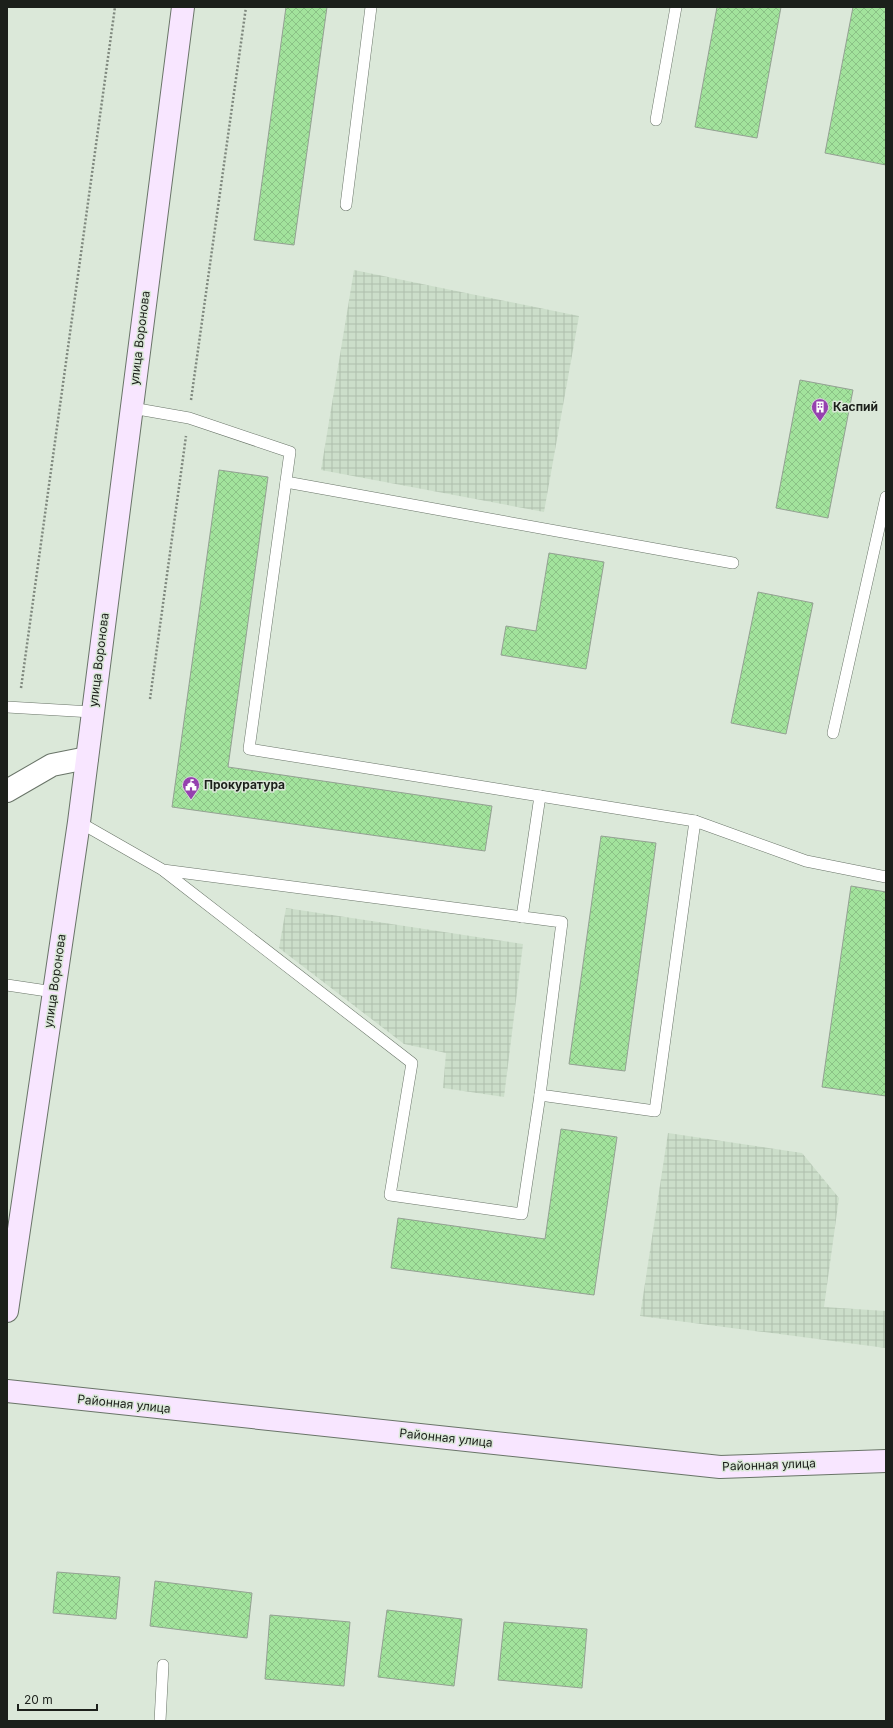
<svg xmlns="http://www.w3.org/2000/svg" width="893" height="1728" font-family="Inter,sans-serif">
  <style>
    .industrial { fill: url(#industrial-grid) }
    .building { fill: url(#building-cross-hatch); stroke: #94a193 }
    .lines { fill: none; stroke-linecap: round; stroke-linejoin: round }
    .lane-casing { stroke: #697468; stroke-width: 12 }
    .street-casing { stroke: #697468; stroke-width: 24 }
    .secondary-casing { stroke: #697468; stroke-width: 24 }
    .path { stroke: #7f887e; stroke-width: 2.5; stroke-dasharray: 2 2; stroke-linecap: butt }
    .lane { stroke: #fff; stroke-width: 11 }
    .street { stroke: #fff; stroke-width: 22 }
    .secondary { stroke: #f8e6ff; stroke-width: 22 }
    .labels { text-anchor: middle; stroke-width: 3; stroke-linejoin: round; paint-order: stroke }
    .street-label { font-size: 12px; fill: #1c201b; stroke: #dbe8d9 }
    .poi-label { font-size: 12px; font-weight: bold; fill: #1c201b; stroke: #dbe8d9; text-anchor: start }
  </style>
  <defs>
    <pattern id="industrial-grid" width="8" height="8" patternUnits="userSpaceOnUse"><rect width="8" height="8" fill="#ccdeca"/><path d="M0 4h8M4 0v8" fill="none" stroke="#afbead"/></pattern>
    <pattern id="building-cross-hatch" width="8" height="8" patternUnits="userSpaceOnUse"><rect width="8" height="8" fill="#a2e39c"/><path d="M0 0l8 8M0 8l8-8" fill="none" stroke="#8bc286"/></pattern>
  </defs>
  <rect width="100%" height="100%" fill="#dbe8d9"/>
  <g class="industrial">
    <path d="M354,270l225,46 -35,196 -223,-42z"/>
    <path d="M286,908l237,36 -19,153 -61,-9 3,-35 -42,-9 -125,-96z"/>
    <path d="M668,1133l134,20 37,45 -15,109 62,4v37l-246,-32z"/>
  </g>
  <g class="building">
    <path d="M286,7h41l-33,238 -40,-5z"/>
    <path d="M717,7h64l-24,131 -62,-11z"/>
    <path d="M853,7h33v158l-61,-12z"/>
    <path d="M800,380l53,10 -25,128 -52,-10z"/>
    <path d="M219,470l49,7 -40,290 264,39 -7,45 -313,-44z"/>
    <path d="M549,553l55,9 -18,107 -85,-14 5,-29 30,5z"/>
    <path d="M758,592l55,11 -27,131 -55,-11z"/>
    <path d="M601,836l55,7 -31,228 -56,-7z"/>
    <path d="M851,886l35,6v204l-64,-9z"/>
    <path d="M561,1129l56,8 -23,158 -203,-27 7,-50 147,21z"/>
    <path d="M57,1572l63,5 -4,42 -63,-6z"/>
    <path d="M155,1581l97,12 -5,45 -97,-12z"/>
    <path d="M387,1610l75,9 -8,67 -76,-9z"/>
    <path d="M270,1615l80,7 -6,64 -79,-7z"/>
    <path d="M504,1622l83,7 -5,59 -84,-8z"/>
  </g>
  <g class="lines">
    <g class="lane-casing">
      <g id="lane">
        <path d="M656,120l20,-113"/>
        <path d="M346,205l25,-198"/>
        <path d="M132,408l57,10 101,34 -41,297 446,72"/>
        <path d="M286,482l447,81"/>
        <path d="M7,707l85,5"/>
        <path d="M833,733l53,-236"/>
        <path d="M79,822l84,48 399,52 -22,173 115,16 40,-290 111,40 80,16"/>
        <path d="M164,871l248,192 -22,132 132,19 18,-119"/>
        <path d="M522,917l18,-121"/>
        <path d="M7,985l47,7"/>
        <path d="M160,1721l3,-56"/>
      </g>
    </g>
    <g class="street-casing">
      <path id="street" d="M7,791l45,-26 35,-7"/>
    </g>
    <g class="secondary-casing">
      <g id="secondary">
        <path d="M7,1311l72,-489 104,-815"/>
        <path d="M7,1391l713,76 166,-6"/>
      </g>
    </g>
    <g class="path">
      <path d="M191,400l55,-393"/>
      <path d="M21,688l94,-681"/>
      <path d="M150,699l36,-263"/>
    </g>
    <use href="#lane" class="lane"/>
    <use href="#street" class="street"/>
    <use href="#secondary" class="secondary"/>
  </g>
  <defs>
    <g id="building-pin" transform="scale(0.9)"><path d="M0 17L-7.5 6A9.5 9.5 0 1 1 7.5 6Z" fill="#9541af" stroke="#dbe8d9"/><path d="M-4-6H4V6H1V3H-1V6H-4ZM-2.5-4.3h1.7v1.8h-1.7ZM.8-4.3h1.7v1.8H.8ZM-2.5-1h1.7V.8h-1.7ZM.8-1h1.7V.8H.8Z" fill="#fff"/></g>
    <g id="civic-pin" transform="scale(0.9)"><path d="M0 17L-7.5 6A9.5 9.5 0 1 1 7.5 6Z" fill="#9541af" stroke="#dbe8d9"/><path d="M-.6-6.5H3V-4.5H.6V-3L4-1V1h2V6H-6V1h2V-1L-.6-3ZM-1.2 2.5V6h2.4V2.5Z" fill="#fff"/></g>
  </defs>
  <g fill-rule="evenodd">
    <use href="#building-pin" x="820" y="407"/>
    <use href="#civic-pin" x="191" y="785"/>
  </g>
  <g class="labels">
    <g class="street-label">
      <text transform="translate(140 338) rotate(-83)" y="4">улица Воронова</text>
      <text transform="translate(99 660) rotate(-83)" y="4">улица Воронова</text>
      <text transform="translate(55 981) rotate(-82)" y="4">улица Воронова</text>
      <text transform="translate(124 1404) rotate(6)" y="4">Районная улица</text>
      <text transform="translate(446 1438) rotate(6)" y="4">Районная улица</text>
      <text transform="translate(769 1465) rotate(-2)" y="4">Районная улица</text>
    </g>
    <g class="poi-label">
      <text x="833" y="411">Каспий</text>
      <text x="204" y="789">Прокуратура</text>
    </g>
  </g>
  <rect width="893" height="1728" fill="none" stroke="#1c201b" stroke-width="16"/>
  <path d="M18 1704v6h79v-6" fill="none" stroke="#1c201b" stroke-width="2"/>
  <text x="24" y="1704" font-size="12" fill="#1c201b" stroke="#dbe8d9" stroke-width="3" paint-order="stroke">20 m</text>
</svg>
